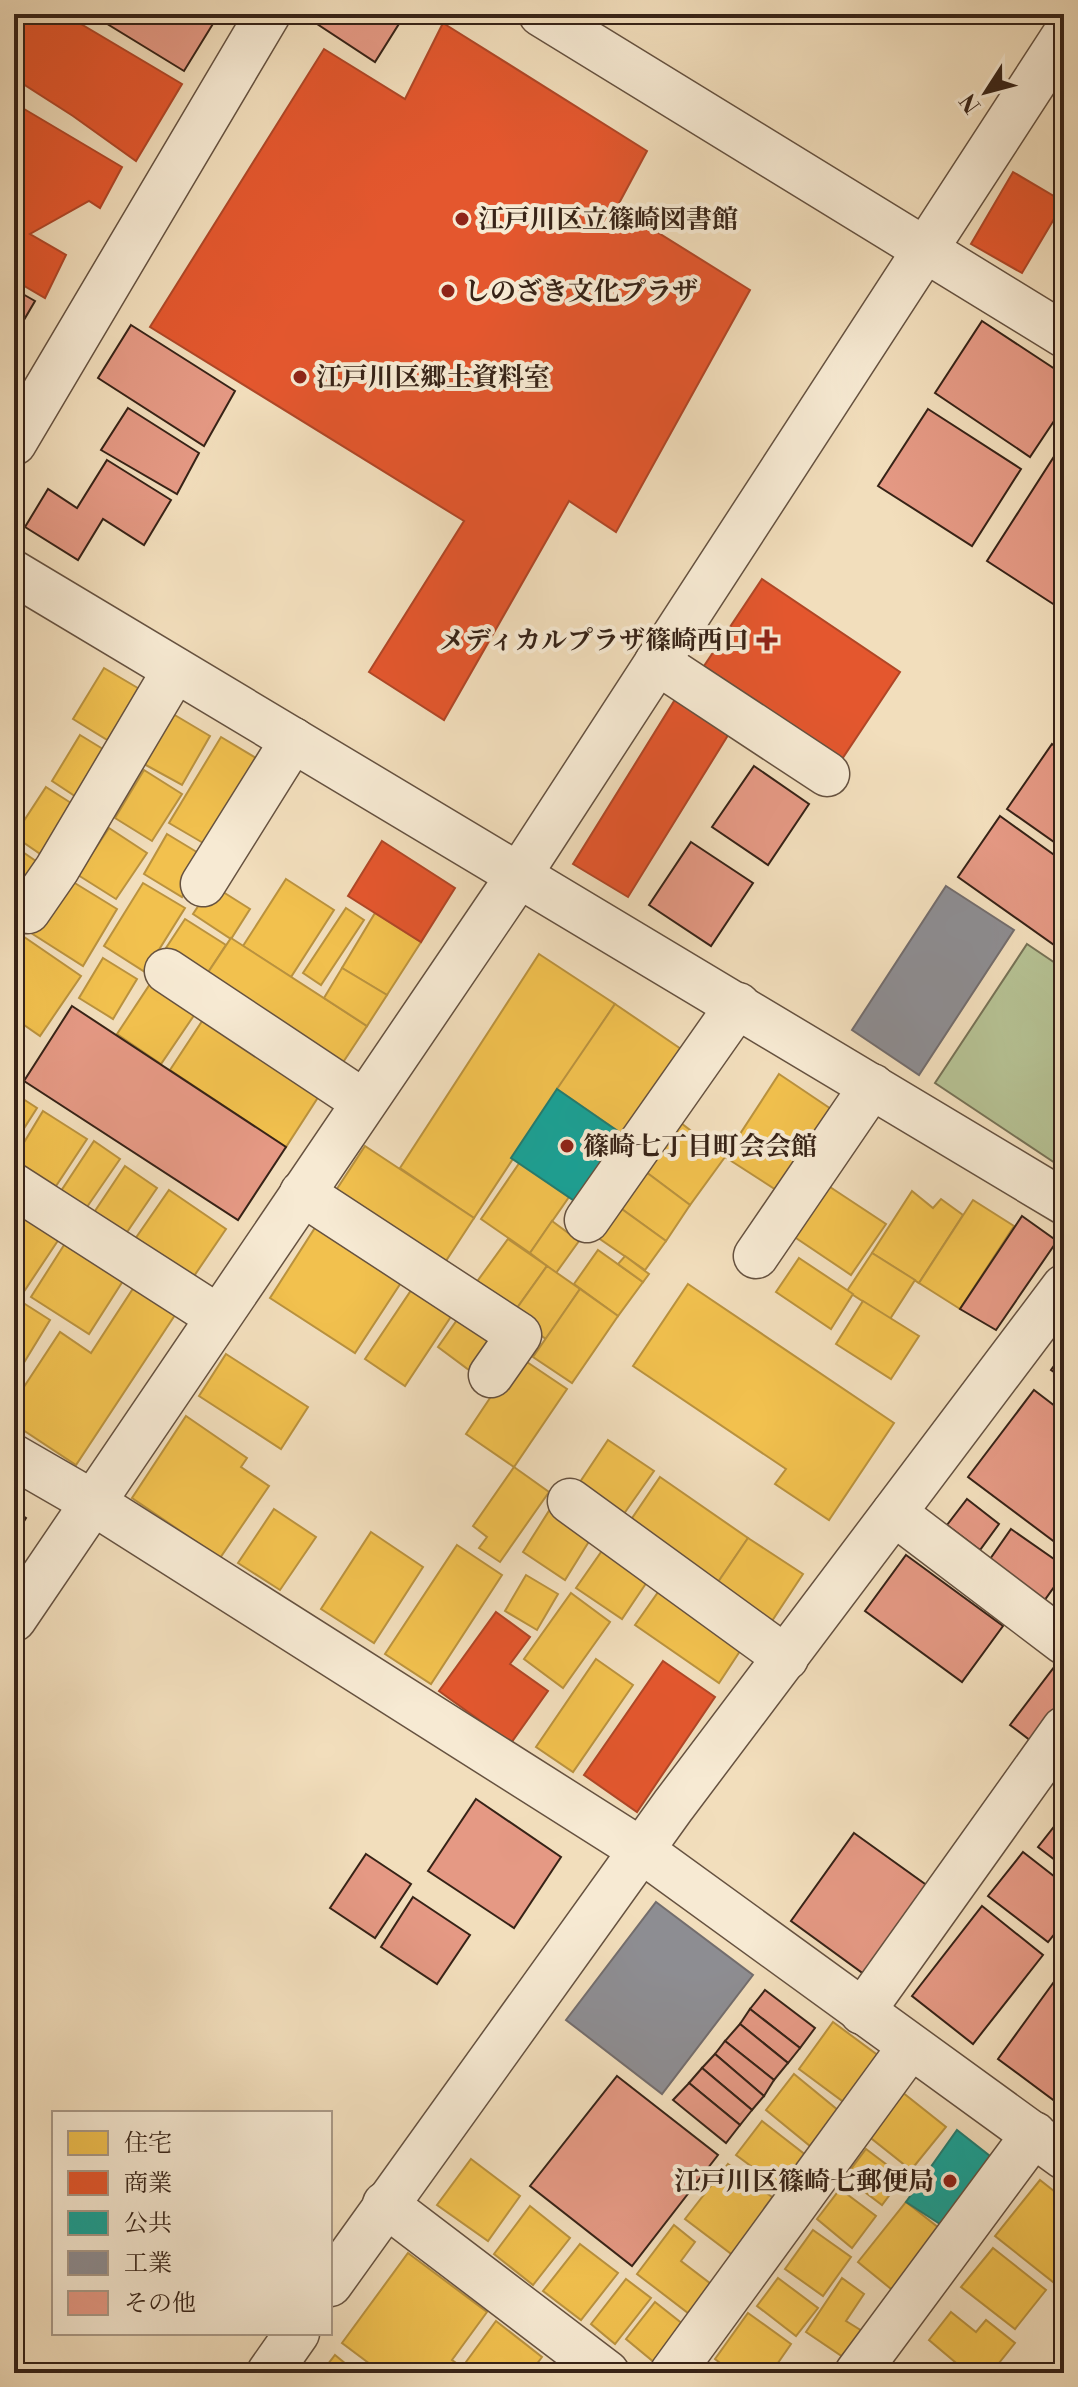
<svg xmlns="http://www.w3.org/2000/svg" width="1078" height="2387" font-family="'Libre Bodoni','Noto Serif JP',serif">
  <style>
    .green { fill: #b6c294; stroke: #767256; stroke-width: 2 }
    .homes { fill: #f2c14e; stroke: #ba923e; stroke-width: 2 }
    .shops { fill: #e4572e; stroke: #b04727; stroke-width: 2 }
    .public { fill: #17a398; stroke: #217d71; stroke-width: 2 }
    .industry { fill: #8d8d92; stroke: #736d6d; stroke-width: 2 }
    .building { fill: #e59984; stroke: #372317; stroke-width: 2 }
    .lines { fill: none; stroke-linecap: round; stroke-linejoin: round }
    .minor-casing { stroke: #665240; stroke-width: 47 }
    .minor { stroke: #f7ead3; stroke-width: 44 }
    .poi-dot { fill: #8f2418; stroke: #f7ead3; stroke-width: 3 }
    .labels { text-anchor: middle; stroke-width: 8; stroke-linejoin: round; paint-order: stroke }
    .poi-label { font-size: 26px; font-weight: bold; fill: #372317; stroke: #f7ead3; text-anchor: start }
  </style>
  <rect width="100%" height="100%" fill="#f2debc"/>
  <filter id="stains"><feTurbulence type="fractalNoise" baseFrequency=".0025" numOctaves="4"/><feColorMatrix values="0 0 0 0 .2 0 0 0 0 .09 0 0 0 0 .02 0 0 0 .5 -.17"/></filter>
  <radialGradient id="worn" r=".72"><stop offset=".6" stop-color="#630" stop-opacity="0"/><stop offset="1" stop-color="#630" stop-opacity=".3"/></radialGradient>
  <path class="green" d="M1027,944l37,25v200l-129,-86z"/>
  <g class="homes">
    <path d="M104,668l49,29 -31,52 -49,-30z"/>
    <path d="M173,714l37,22 -28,49 -38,-21z"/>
    <path d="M80,735l36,22 -29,47 -35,-23z"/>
    <path d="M221,737l40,24 -51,86 -41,-24z"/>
    <path d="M144,770l38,24 -30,47 -37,-23z"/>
    <path d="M46,787l39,25 -33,50 -38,-26z"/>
    <path d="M109,828l38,25 -31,46 -38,-24z"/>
    <path d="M167,834l38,23 -23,40 -38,-23z"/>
    <path d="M14,846l32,22 -32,39z"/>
    <path d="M65,877l52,32 -34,57 -52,-33z"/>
    <path d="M286,879l48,31 -43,67 -48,-31z"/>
    <path d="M143,883l42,25 -40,64 -41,-26z"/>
    <path d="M212,885l38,24 -19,30 -38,-25z"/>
    <path d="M346,908l18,12 -43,65 -18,-12z"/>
    <path d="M375,913l46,29 -34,53 -45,-27z"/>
    <path d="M185,919l41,26 -21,32 -41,-26z"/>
    <path d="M14,930l67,46 -41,60 -26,-18z"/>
    <path d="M231,938l136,88 -29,44 -137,-87z"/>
    <path d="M539,954l76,50 -141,214 -74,-50z"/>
    <path d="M103,958l34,21 -24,40 -34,-21z"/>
    <path d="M342,968l45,27 -20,31 -43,-28z"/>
    <path d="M154,978l45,30 -38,56 -44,-30z"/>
    <path d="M615,1004l66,45 -59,85 -65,-45z"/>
    <path d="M210,1009l116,76 -40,62 -116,-77z"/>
    <path d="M779,1074l58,39 -53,82 -59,-38z"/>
    <path d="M17,1095l20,13 -23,36v-45z"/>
    <path d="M43,1111l44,28 -31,47 -42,-27z"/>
    <path d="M681,1123l44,34 -35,48 -44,-33z"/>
    <path d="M94,1141l26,18 -33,48 -26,-16z"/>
    <path d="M365,1146l109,72 -34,52 -109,-72z"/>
    <path d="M520,1162l49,35 -39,56 -49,-34z"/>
    <path d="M125,1166l32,22 -32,47 -32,-21z"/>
    <path d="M646,1172l44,33 -24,36 -47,-34z"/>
    <path d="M827,1185l59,39 -35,51 -58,-39z"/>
    <path d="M169,1190l57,39 -36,53 -57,-40z"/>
    <path d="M912,1191l21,17 8,-9 22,16 -44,68 -47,-30z"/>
    <path d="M14,1200l49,33 -38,57 -11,-8z"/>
    <path d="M973,1200l41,26 -54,83 -41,-26z"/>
    <path d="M619,1207l47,34 -21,29 -48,-33z"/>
    <path d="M320,1220l86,55 -51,78 -85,-55z"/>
    <path d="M552,1221l27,20 -23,32 -26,-20z"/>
    <path d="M71,1234l59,36 -41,64 -58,-37z"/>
    <path d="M508,1239l39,27 -35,49 -39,-28z"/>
    <path d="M598,1250l45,32 -25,34 -44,-32z"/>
    <path d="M872,1253l43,27 -25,39 -43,-28z"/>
    <path d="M625,1256l24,18 -6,8 -25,-18z"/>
    <path d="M799,1258l54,36 -22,35 -55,-37z"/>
    <path d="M547,1266l33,23 -34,50 -34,-24z"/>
    <path d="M418,1280l40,26 -53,80 -40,-27z"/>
    <path d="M136,1284l41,28 -101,153 -62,-41v-22l46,-70 31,21z"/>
    <path d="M688,1284l206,139 -65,97 -54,-36 11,-15 -153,-103z"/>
    <path d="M580,1289l38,27 -46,67 -39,-26z"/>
    <path d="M14,1297l36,23 -36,59z"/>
    <path d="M863,1301l56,35 -28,43 -55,-35z"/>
    <path d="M464,1310l36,25 -27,38 -35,-26z"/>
    <path d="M226,1354l82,53 -27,42 -82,-53z"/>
    <path d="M518,1356l49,33 -53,78 -48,-33z"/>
    <path d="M186,1416l61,42 -6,9 28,19 -49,72 -88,-60z"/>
    <path d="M608,1440l46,31 -33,47 -45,-30z"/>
    <path d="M514,1467l35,25 -49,70 -21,-14 8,-11 -14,-11z"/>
    <path d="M660,1477l88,61 -34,50 -88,-61z"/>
    <path d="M552,1506l41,29 -28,45 -42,-28z"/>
    <path d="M274,1509l42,28 -36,53 -42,-27z"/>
    <path d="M371,1532l52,35 -49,76 -53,-34z"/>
    <path d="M748,1538l55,36 -35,53 -54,-39z"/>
    <path d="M457,1545l45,30 -71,109 -46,-30z"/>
    <path d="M606,1545l45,31 -29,43 -46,-31z"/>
    <path d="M526,1575l32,19 -21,36 -32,-19z"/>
    <path d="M661,1588l83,57 -25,38 -84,-58z"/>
    <path d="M571,1593l39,29 -47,66 -39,-29z"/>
    <path d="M596,1659l37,26 -60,87 -37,-25z"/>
    <path d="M833,2022l50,37 -34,47 -50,-37z"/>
    <path d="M794,2074l45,37 -29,35 -44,-36z"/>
    <path d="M902,2092l44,35 -35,43 -44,-35z"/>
    <path d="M762,2121l45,35 -25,33 -46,-34z"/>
    <path d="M866,2149l37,28 -21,28 -37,-28z"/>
    <path d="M471,2159l49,37 -32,45 -51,-36z"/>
    <path d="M728,2164l48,36 -42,56 -49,-37z"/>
    <path d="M1040,2180l24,19v69l-11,14 -58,-46z"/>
    <path d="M840,2189l36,27 -24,32 -35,-29z"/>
    <path d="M906,2202l38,30 -48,61 -38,-31z"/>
    <path d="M530,2206l40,32 -37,47 -39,-31z"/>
    <path d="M674,2225l21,17 -14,19 30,23 -23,29 -51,-39z"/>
    <path d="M813,2230l38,27 -28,39 -38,-27z"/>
    <path d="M580,2244l38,29 -37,47 -38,-29z"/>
    <path d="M993,2248l53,42 -31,39 -54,-42z"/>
    <path d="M408,2253l79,59 -35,48 18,13h-88l-40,-30z"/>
    <path d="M778,2278l40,30 -22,28 -39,-30z"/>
    <path d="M842,2278l22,16 -18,27 21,13 -18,27 -43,-29z"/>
    <path d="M626,2279l25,19 -36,46 -24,-20z"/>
    <path d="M655,2302l29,23 -29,38 -29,-24z"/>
    <path d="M951,2312l25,20 10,-12 29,23 -24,30h-23l-39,-33z"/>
    <path d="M748,2313l43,31 -20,29h-38l-18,-14z"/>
    <path d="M496,2321l46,36 -12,16h-50l-14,-11z"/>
    <path d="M335,2355l22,18h-36z"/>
    <path d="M709,2363l14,10h-21z"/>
  </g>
  <g class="shops">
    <path d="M14,14h50l118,70 -46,77 -63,-45 -50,-32 -9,-2z"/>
    <path d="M443,23l204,128 -30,56 133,83 -134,242 -47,-31 -125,219 -75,-48 95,-151 -314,-194 174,-278 81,50z"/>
    <path d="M14,103l108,64 -22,41 -11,-7 -59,33 36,21 -21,43 -31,-18z"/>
    <path d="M1013,172l51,30 -42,71 -51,-29z"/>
    <path d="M762,579l138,93 -58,87 -138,-93z"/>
    <path d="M676,698l54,34 -102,165 -55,-33z"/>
    <path d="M382,841l73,47 -34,54 -73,-46z"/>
    <path d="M496,1612l34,25 -20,27 38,27 -37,52 -72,-52z"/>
    <path d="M663,1661l52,36 -78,115 -53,-37z"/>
  </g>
  <g class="public">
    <path d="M557,1089l65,45 -46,68 -65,-44z"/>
    <path d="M957,2130l38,30 -52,66 -37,-24z"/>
  </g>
  <g class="industry">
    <path d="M946,886l68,44 -95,145 -67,-45z"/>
    <path d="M656,1902l97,73 -91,119 -96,-74z"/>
  </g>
  <g class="building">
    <path d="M91,14h128l-35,57z"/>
    <path d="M315,14h79l8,5 -27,43 -64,-42z"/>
    <path d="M14,289l21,12 -21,36z"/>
    <path d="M982,321l82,54v31l-34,51 -95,-64z"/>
    <path d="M131,325l104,66 -31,55 -106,-68z"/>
    <path d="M128,408l71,45 -22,41 -76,-44z"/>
    <path d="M928,409l93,60 -49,77 -94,-60z"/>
    <path d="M1064,441v170l-77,-50z"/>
    <path d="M107,460l64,40 -27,45 -41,-26 -25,41 -53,-33 23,-38 29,19z"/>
    <path d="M1052,744l12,9v96l-57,-40z"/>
    <path d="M754,766l55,38 -41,61 -56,-38z"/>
    <path d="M1000,816l64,46v90l-106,-75z"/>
    <path d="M691,842l62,41 -42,63 -62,-41z"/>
    <path d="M72,1006l214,141 -48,73 -214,-139z"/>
    <path d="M1022,1216l35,25 -61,89 -36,-21z"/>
    <path d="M1064,1352v27l-13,-9z"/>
    <path d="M1034,1390l30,23v136l-96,-72z"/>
    <path d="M967,1499l32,25 -19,26 -33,-25z"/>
    <path d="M14,1510l12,8 -12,19z"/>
    <path d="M1011,1529l53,37v7l-20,28 -56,-39z"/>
    <path d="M906,1555l97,71 -41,56 -97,-71z"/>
    <path d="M1058,1662l6,5v38l-29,39 -25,-19z"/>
    <path d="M476,1799l85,58 -47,71 -86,-57z"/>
    <path d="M1064,1814v53l-26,-20z"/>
    <path d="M854,1833l78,56 -64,88 -77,-56z"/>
    <path d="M1023,1852l41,32v38l-16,20 -60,-46z"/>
    <path d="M366,1854l45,30 -36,54 -45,-30z"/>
    <path d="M413,1897l57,38 -33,49 -56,-37z"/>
    <path d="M982,1906l61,49 -70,89 -61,-48z"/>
    <path d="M1064,1968v140l-66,-49z"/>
    <path d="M765,1990l50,38 -15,20 -50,-39z"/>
    <path d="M750,2009l50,39 -12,15 -48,-39z"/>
    <path d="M740,2024l48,39 -14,17 -49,-39z"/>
    <path d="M725,2041l49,39 -10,16 -49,-42z"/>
    <path d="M715,2054l49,42 -12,14 -50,-42z"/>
    <path d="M702,2068l50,42 -12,15 -51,-42z"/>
    <path d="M617,2076l101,79 -86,111 -102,-80z"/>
    <path d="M689,2083l51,42 -14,18 -53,-43z"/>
  </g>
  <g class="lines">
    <g class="minor-casing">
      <g id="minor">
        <path d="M541,14l523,321"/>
        <path d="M14,443l254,-429"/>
        <path d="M14,573l1050,629"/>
        <path d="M657,662l170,112"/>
        <path d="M203,884l90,-144"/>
        <path d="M28,911l29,-42 118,-199"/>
        <path d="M167,971l197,131"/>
        <path d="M14,1186l204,131"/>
        <path d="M302,1193l217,142 -28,40"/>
        <path d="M587,1220l151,-215"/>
        <path d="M756,1256l116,-170"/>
        <path d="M14,1457l78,45 549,348 423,307"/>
        <path d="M570,1501l216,157"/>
        <path d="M894,1513l170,129"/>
        <path d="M14,1619l505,-744 545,-839"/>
        <path d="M862,2012l202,-283"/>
        <path d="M385,2204l222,169"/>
        <path d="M330,2284l343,-478 391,-519"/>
        <path d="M269,2373l28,-40"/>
        <path d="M672,2373l238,-326"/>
        <path d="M857,2373l177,-239"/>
      </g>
    </g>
    <use href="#minor" class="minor"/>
  </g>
  <g class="poi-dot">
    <circle cx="462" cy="219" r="8"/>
    <circle cx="448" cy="291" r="8"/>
    <circle cx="300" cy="377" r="8"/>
    <path d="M763 628h8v8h8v8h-8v8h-8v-8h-8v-8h8z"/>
    <circle cx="567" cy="1146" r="8"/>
    <circle cx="950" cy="2181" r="8"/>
  </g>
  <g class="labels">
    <g class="poi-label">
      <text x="478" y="228">江戸川区立篠崎図書館</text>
      <text x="464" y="300">しのざき文化プラザ</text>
      <text x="316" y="386">江戸川区郷土資料室</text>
      <text x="749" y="649" text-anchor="end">メディカルプラザ篠崎西口</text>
      <text x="583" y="1155">篠崎七丁目町会会館</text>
      <text x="934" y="2190" text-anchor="end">江戸川区篠崎七郵便局</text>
    </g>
  </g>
  <rect width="1078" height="2387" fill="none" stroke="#f2debc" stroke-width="48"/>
  <rect x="16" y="16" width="1046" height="2355" fill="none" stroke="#372317" stroke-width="4"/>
  <rect x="24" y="24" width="1030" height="2339" fill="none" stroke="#372317" stroke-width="2"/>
  <rect x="52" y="2111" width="280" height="224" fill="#f7ead3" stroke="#aa9a88" stroke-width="2"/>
  <rect x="68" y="2131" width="40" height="24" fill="#f2c14e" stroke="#aa9a88" stroke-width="2"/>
  <text x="124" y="2151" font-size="24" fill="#372317">住宅</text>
  <rect x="68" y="2171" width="40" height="24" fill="#e4572e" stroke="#aa9a88" stroke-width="2"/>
  <text x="124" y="2191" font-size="24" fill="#372317">商業</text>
  <rect x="68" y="2211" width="40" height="24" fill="#17a398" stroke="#aa9a88" stroke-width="2"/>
  <text x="124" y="2231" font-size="24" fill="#372317">公共</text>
  <rect x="68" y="2251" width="40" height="24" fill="#8d8d92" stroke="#aa9a88" stroke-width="2"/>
  <text x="124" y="2271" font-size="24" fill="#372317">工業</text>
  <rect x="68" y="2291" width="40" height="24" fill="#e59984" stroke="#aa9a88" stroke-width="2"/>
  <text x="124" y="2311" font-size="24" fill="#372317">その他</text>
  <g transform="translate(986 92) rotate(234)" stroke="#f7ead3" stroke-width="6" paint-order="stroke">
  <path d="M0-6L14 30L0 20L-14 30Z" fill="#372317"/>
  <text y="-12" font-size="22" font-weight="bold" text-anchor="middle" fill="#372317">N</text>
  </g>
  <rect width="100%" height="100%" filter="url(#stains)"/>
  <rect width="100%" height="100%" fill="url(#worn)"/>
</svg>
